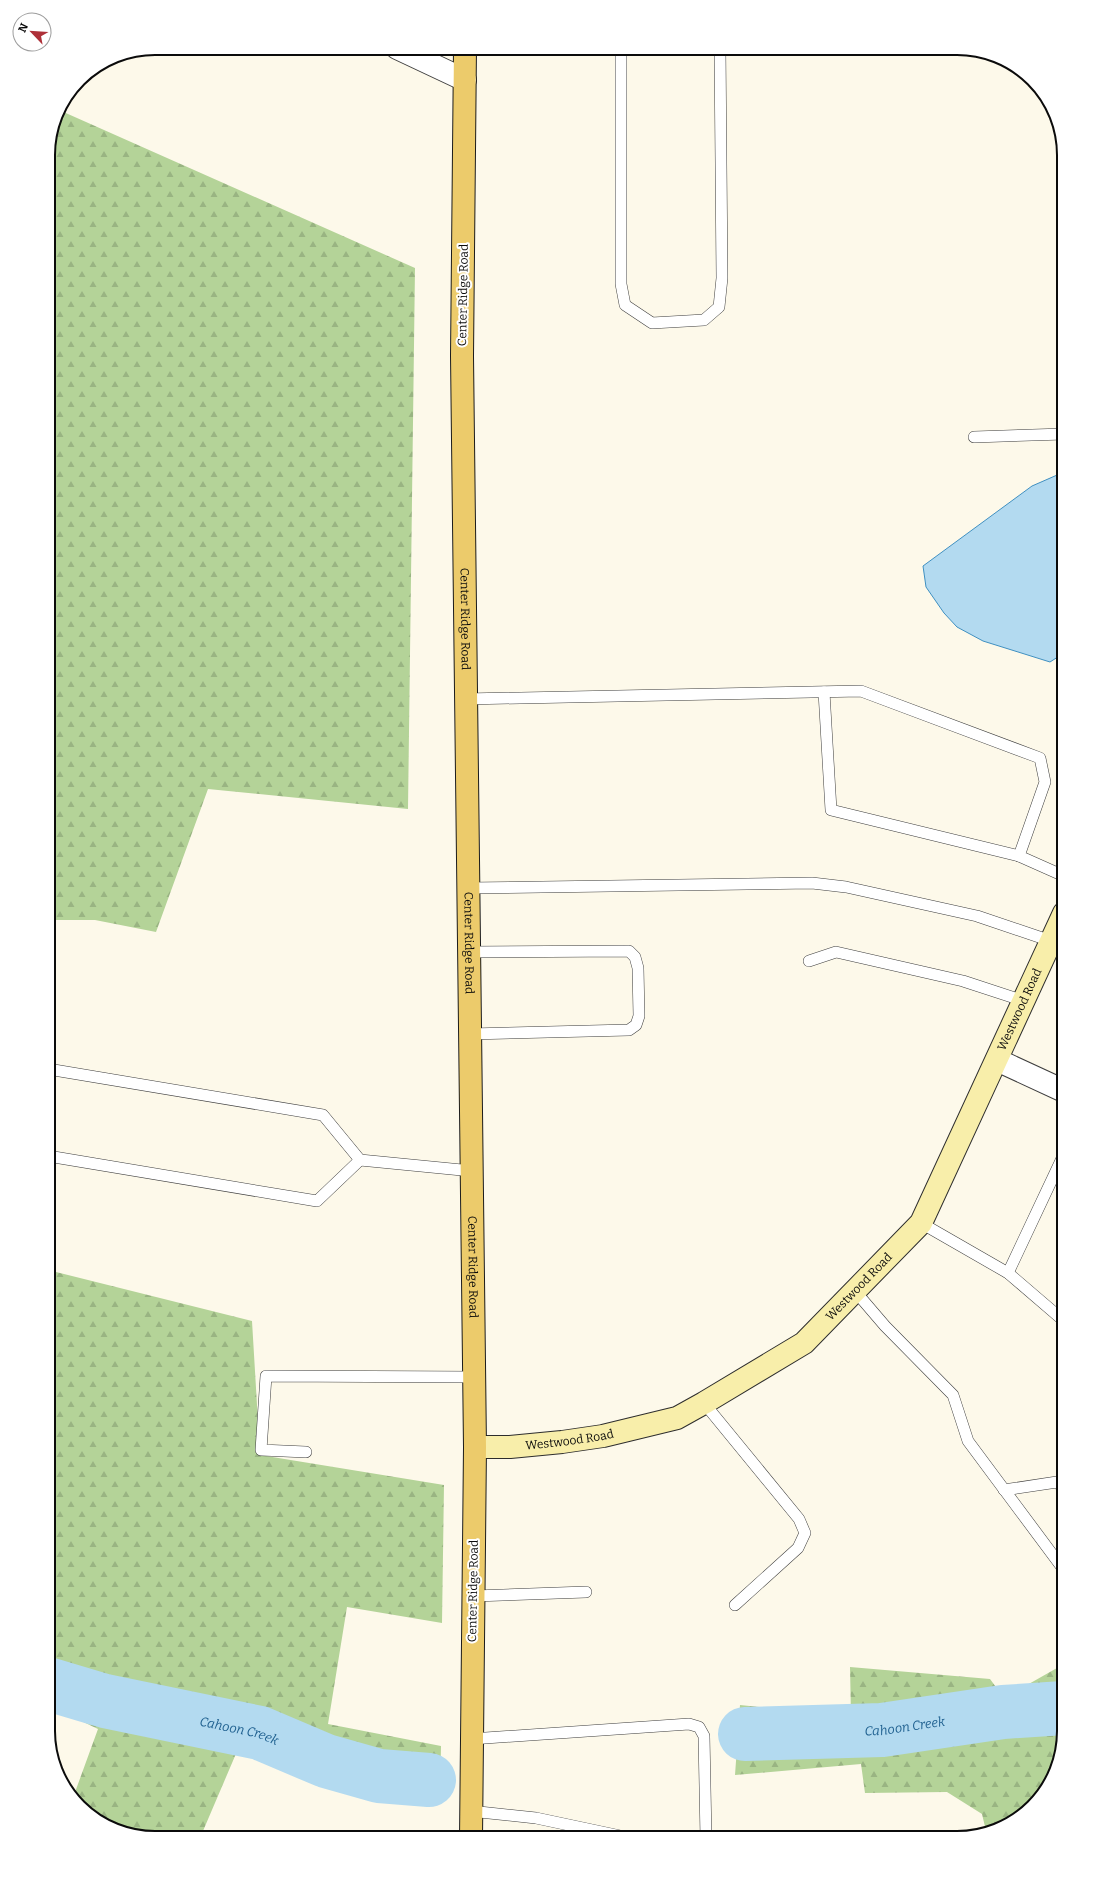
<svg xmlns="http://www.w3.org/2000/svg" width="1112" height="1886" font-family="Bitter,serif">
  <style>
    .forest { fill: url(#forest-firs) }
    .water { fill: #b3daf0; stroke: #4090c1 }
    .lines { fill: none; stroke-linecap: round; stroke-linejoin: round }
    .river { stroke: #b3daf0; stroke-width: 54 }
    .lane-casing { stroke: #3e3e3e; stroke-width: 12 }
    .street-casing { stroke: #3e3e3e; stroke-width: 24 }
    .secondary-casing { stroke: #2d2d2d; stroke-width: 24 }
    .primary-casing { stroke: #1c1c1c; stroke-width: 24 }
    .lane { stroke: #fff; stroke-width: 11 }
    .street { stroke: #fff; stroke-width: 22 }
    .secondary { stroke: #f8eeaa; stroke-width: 22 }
    .primary { stroke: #eccb6b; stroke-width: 22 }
    .labels { text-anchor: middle; stroke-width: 4; stroke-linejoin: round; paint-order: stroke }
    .street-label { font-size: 12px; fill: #0b0b0b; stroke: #fff }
    .water-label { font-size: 13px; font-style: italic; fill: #206190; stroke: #fff }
    .rim { fill: none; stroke: #0b0b0b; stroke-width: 2 }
  </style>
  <defs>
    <pattern id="forest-firs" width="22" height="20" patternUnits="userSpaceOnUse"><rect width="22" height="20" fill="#b4d398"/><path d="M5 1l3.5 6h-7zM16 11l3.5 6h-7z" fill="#99b482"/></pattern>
  </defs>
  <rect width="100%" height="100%" fill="#fdf9ea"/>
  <g class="forest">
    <path d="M59,110l356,158 -7,541 -200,-20 -52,143 -61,-12h-47v-772l8,-34z"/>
    <path d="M48,1270l204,51 8,134 184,30 -2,138 -95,-16 -19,117 113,22 -1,50 -199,-54 -41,96c-15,0 -38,3 -52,-1 -27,-5 -56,-22 -74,-42l24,-66 -50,-24z"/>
    <path d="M1064,1664v67l-18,59 -42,37 -18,4 -4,-17 -35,-22 -82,1 -4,-29 -126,11 5,-70 111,11 -1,-49 140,12 14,19z"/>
  </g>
  <path class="water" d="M1064,472v181l-14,9 -67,-21 -26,-14 -13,-14 -18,-26 -3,-21 109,-80z"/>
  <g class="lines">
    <g class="river">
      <path id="s1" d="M48,1684l57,17 155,32 66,28 53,15 50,4"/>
      <path id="s2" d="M745,1734l137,-4 121,-18 61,-4"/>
    </g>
    <g class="lane-casing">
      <g id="lane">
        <path d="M621,48v236l4,21 27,18 52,-3 15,-13 3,-29 -2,-230"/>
        <path d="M974,437l90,-3"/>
        <path d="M824,692l7,118 188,46"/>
        <path d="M466,699l395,-8 179,67 5,24 -26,74 45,20"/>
        <path d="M469,888l343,-5 34,4 131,29 74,25"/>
        <path d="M469,952l160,-1 6,6 3,11 1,48 -3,9 -7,5 -159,4"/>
        <path d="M809,961l27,-9 127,29 61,20"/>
        <path d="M48,1069l275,46 37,45 112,11"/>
        <path d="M48,1156l269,45 43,-41"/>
        <path d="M921,1223l87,50 56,48"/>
        <path d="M1008,1273l56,-119"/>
        <path d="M855,1291l30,35 68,69 15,46 96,129"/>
        <path d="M704,1403l95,116 6,14 -7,15 -63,57"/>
        <path d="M306,1452l-45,-2 5,-74 208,1"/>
        <path d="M1004,1490l53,-8 7,7"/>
        <path d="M474,1596l112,-4"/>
        <path d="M471,1739l218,-15 10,3 5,9 2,102"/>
        <path d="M470,1811l66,7 94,20"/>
      </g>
    </g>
    <g class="street-casing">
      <g id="street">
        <path d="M397,48l68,32"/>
        <path d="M997,1060l67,31"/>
      </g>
    </g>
    <g class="secondary-casing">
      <g id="secondary">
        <path id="s3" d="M475,1447h35l52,-5 41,-6 74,-18 27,-15 100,-60 117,-120 143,-310"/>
      </g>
    </g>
    <g class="primary-casing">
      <g id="primary">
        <path id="s4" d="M465,48l-3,308 13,1091 -4,391"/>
      </g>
    </g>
    <use href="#lane" class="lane"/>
    <use href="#street" class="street"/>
    <use href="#secondary" class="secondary"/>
    <use href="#primary" class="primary"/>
  </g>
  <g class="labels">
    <g class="street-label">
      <text transform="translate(463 295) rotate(-89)" y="4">Center Ridge Road</text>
      <text dy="4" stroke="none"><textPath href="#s4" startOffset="571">Center Ridge Road</textPath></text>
      <text dy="4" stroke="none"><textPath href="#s4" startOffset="895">Center Ridge Road</textPath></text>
      <text dy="4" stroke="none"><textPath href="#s3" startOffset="755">Westwood Road</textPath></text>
      <text dy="4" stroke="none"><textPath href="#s4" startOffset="1219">Center Ridge Road</textPath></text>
      <text dy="4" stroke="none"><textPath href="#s3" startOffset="431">Westwood Road</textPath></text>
      <text dy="4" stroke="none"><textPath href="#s3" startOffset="95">Westwood Road</textPath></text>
      <text transform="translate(473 1591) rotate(-89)" y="4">Center Ridge Road</text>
    </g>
    <g class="water-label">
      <text dy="5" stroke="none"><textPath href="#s2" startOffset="160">Cahoon Creek</textPath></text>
      <text dy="5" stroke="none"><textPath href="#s1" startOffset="197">Cahoon Creek</textPath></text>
    </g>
  </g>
  <path d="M0 0H1112V1886H0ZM155 55H957A100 100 0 0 1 1057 155V1731A100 100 0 0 1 957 1831H155A100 100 0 0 1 55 1731V155A100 100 0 0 1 155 55Z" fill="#fff" fill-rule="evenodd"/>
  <path class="rim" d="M155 55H957A100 100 0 0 1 1057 155V1731A100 100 0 0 1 957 1831H155A100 100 0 0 1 55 1731V155A100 100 0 0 1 155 55Z"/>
  <g transform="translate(32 32) rotate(295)"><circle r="19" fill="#ffffff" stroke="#9d9d9d"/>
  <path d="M0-3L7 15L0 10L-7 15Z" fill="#ae3038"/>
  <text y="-6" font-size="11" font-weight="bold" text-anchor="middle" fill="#0b0b0b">N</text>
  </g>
</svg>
